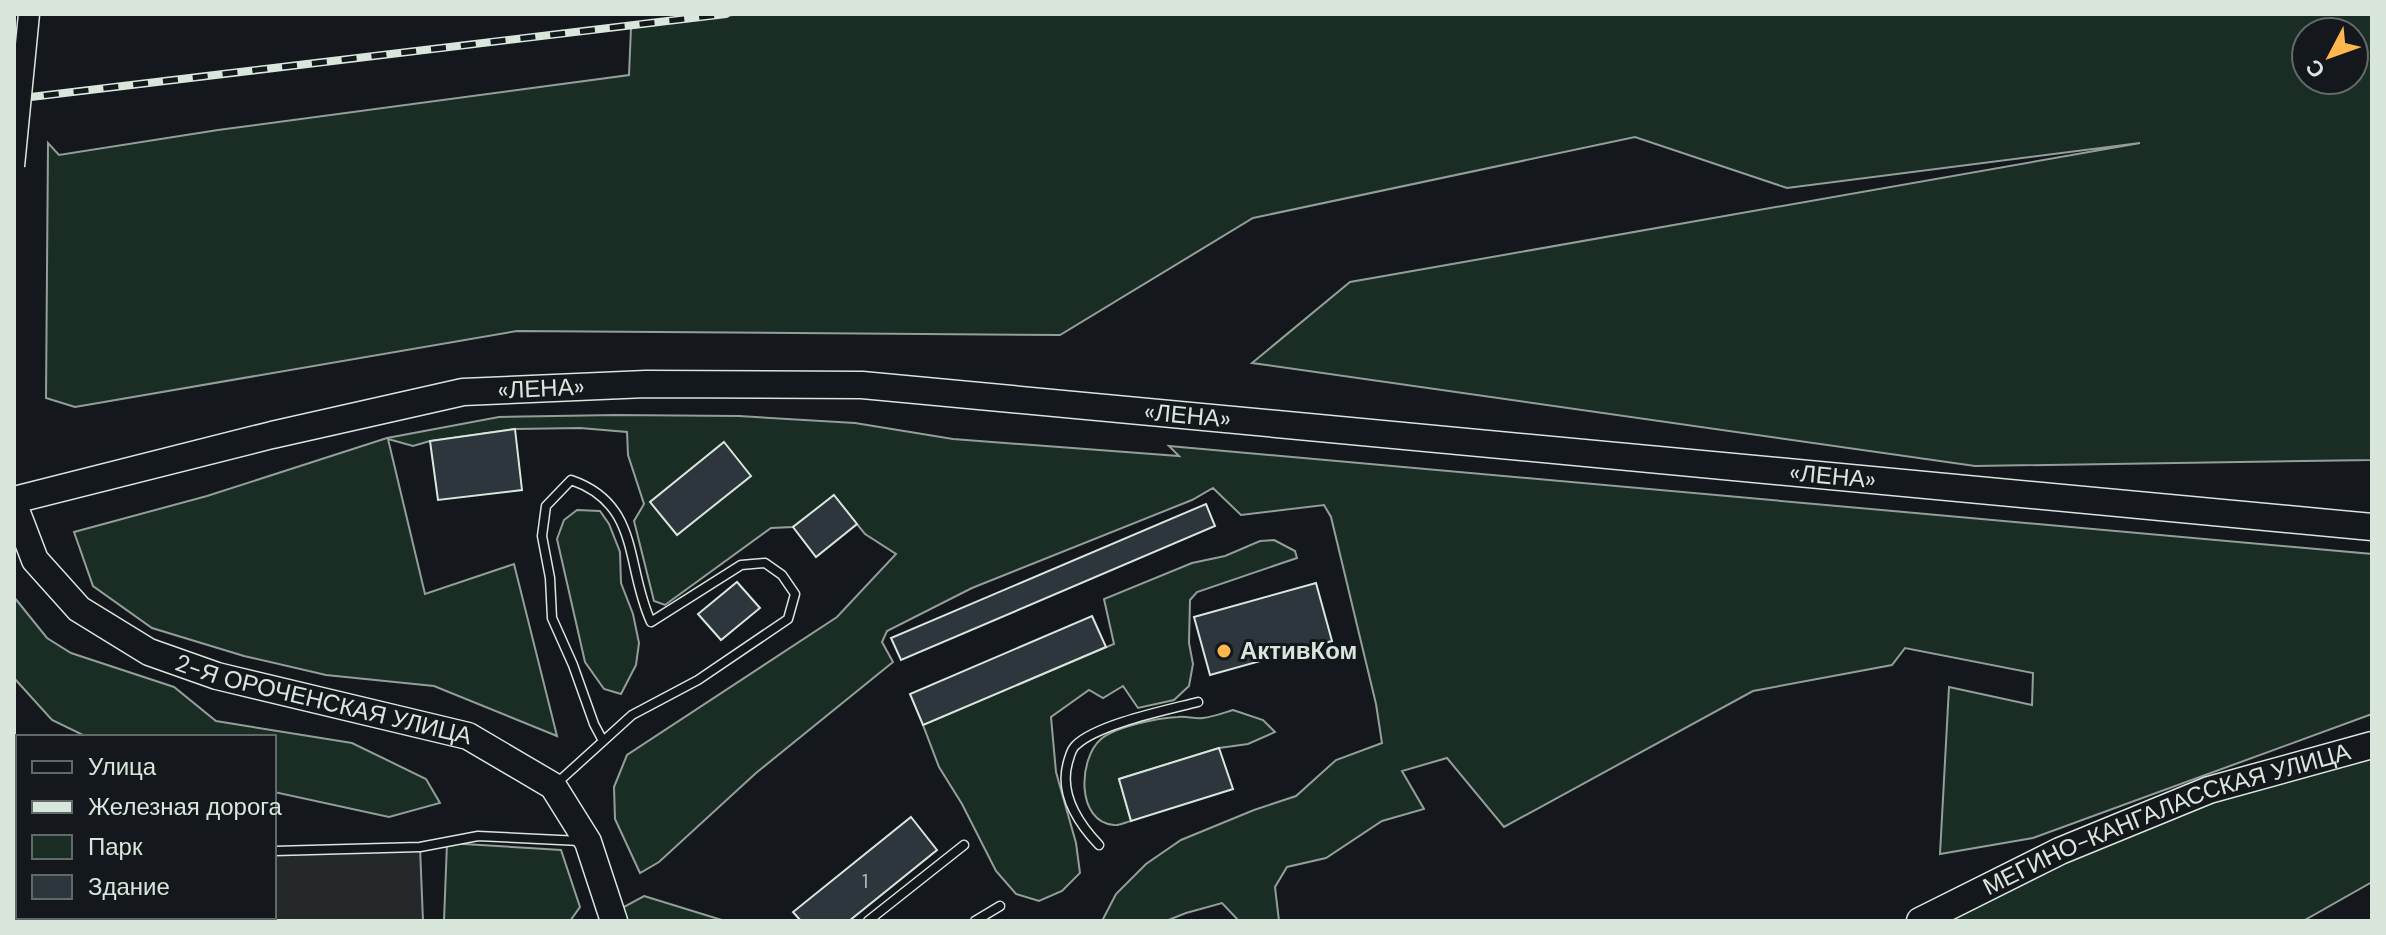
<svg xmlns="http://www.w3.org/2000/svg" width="2386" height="935" font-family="'DM Sans',sans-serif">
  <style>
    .green { fill: #1a2d24; stroke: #939e99; stroke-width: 2; fill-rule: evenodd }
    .parking { fill: #24282b; stroke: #939e99; stroke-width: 2 }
    .building { fill: #2c363c; stroke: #d8e6dc; stroke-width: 2 }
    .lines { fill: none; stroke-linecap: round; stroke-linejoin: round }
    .service-casing { stroke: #d8e6dc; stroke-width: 11 }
    .primary-casing { stroke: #d8e6dc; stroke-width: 29 }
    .trunk-casing { stroke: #d8e6dc; stroke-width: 29 }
    .service { stroke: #14181c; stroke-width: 8 }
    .primary { stroke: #14181c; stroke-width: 26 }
    .trunk { stroke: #14181c; stroke-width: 26 }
    .rail-casing { stroke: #d8e6dc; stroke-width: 8 }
    .rail { stroke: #14181c; stroke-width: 5; stroke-dasharray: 15; stroke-linecap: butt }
    .tertiary-bridge-casing { stroke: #d8e6dc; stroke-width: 23; stroke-linecap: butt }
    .tertiary-bridge { stroke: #14181c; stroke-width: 20 }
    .poi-dot { fill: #ffb74d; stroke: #14181c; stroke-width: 3 }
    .labels { text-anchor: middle; stroke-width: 6; stroke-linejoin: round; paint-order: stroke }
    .number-label { font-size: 20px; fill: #adbab4 }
    .street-label { font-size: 24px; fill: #d8e6dc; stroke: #14181c }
    .poi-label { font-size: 24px; font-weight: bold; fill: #d8e6dc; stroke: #14181c; text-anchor: start }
  </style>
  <rect width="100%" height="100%" fill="#14181c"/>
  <g class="green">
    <path d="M741,14h1631v446l-397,6 -723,-103 98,-81 790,-139 -353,45 -152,-51 -382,81 -193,117 -543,-4 -442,76 -29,-9 2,-255 11,12 159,-25 411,-55 2,-47zM2306,32h48v48h-48z"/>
    <path d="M615,415l124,1 116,7 98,16 226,17 -10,-10 1203,108v160l-339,124 -93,16 9,-167 83,18 1,-32 -128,-25 -13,17 -139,26 -249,136 -57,-69 -45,13 22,38 -42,12 -56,37 -39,9 -12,20 4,34h-40l-17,-18 -36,10 -20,8h-64l14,-27 30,-30 35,-24 73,-30 42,-14 40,-36 46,-17 -6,-39 -45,-187 -7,-12 -83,10 -28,-27 -21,12 -220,88 -85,43 -5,11 11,20 -137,111 -97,89 -19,11 -25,-54 -1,-32 13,-32 210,-138 59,-63 -31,-20 -31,-38 -41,31 -22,1 -106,77 -11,-4 -20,-80 10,-17 -16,-49 -1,-23 -47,-4 -65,1 -85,12 -17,5 -25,-7 37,155 89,-30 43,172 -123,-50 -108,-11 -82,-19 -92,-28 -59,-42 -19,-54 133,-36 180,-58 112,-21z"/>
    <path d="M577,510l23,1 9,13 11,28 1,31 12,31 6,29 -3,22 -15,29 -17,-5 -19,-27 -28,-123 7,-19z"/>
    <path d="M1274,540l21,11 2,7 -100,34 -7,8 -1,43 4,21 -4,22 -15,14 -36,8 -15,-22 -20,12 -14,-8 -38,27 5,55 20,71 4,30 -18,18 -23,10 -23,-7 -20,-23 -34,-67 -23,-37 -16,-42 191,-81 -10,-45 88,-36 33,-7 35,-15z"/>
    <path d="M14,597l33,41 24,15 103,34 42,34 136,22 74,36 14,24 -51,14 -115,-25v-55h-187l-35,-17 -38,-42z"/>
    <path d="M1233,710l30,10 12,12 -27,12 -29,4 -100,31 12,42c-5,1 -12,5 -17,4 -38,-3 -36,-66 -13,-86 16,-13 57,-21 77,-22 8,-1 17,2 25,1 10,-1 20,-5 30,-8z"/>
    <path d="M2372,745v137l-69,39h-383l140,-70z"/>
    <path d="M447,843l114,7 19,57 -10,14h-126z"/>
    <path d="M644,896l81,25h-111l-3,-7z"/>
  </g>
  <path class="parking" d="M420,847l3,74h-206v-4h57v-66z"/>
  <g class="building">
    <path d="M515,429l7,61 -84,10 -8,-59z"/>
    <path d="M724,442l27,34 -74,59 -27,-33z"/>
    <path d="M834,495l23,29 -41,33 -23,-30z"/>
    <path d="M1206,504l9,22 -314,134 -10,-22z"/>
    <path d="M737,582l23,26 -39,32 -23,-26z"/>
    <path d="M1316,583l16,58 -122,34 -16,-58z"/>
    <path d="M1092,616l14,31 -183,78 -13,-31z"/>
    <path d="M1219,748l14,41 -102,32 -12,-42z"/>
    <path d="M911,817l26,33 -88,71h-48l-8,-9z"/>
  </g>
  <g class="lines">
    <g class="service-casing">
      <g id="service">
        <path d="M557,783l75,-68 66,-35 90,-61 7,-25 -13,-19 -17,-12 -24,2 -90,57c-26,-56 -10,-118 -80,-142l-25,26 -4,30 8,42 2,40 21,47 21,59 9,17"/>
        <path d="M14,814l4,2"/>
        <path d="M1099,845c-21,-22 -40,-52 -31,-83 2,-6 3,-13 8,-17 22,-21 91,-35 122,-43"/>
        <path d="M274,851l146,-4 58,-11 102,5"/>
        <path d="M868,921l96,-76"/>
        <path d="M975,921l25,-15"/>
      </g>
    </g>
    <g class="primary-casing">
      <g id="primary">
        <path id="s1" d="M14,505l21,55 44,49 70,43 68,24 251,60 85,50 35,56 26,79"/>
        <path id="s2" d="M1920,921l140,-70 149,-61 163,-45"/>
      </g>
    </g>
    <g class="trunk-casing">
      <g id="trunk">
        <path id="s3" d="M14,500l258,-65 191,-43 183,-8 216,1 1510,142"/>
      </g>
    </g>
    <use href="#service" class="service"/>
    <use href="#primary" class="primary"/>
    <use href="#trunk" class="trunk"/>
    <g class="rail-casing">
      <path id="rail" d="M14,99l712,-85"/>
    </g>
    <use href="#rail" class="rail"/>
    <g class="tertiary-bridge-casing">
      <path id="tertiary-bridge" d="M14,166l15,-152"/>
    </g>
    <use href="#tertiary-bridge" class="tertiary-bridge"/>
  </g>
  <circle class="poi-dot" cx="1224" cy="651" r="8"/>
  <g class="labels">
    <g class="number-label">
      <text x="865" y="888">1</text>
    </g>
    <g class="street-label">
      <text dy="8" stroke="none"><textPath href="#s3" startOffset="540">«ЛЕНА»</textPath></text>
      <text dy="8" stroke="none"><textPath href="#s3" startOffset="1188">«ЛЕНА»</textPath></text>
      <text dy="8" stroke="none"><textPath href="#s3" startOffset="1836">«ЛЕНА»</textPath></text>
      <text dy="8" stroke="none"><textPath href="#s1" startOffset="388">2-Я ОРОЧЕНСКАЯ УЛИЦА</textPath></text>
      <text dy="8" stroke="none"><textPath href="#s2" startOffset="268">МЕГИНО-КАНГАЛАССКАЯ УЛИЦА</textPath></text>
    </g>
    <g class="poi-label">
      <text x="1240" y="659">АктивКом</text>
    </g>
  </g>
  <rect width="2386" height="935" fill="none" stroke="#d8e6dc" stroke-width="32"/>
  <rect x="16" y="735" width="260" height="184" fill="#14181c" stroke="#626a69" stroke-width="2"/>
  <rect x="32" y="761" width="40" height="12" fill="#14181c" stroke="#626a69" stroke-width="2"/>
  <text x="88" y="775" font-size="24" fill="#d8e6dc">Улица</text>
  <rect x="32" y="801" width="40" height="12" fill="#d8e6dc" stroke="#626a69" stroke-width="2"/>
  <text x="88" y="815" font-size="24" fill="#d8e6dc">Железная дорога</text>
  <rect x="32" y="835" width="40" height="24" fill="#1a2d24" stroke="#626a69" stroke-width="2"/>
  <text x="88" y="855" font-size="24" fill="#d8e6dc">Парк</text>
  <rect x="32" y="875" width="40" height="24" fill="#2c363c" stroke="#626a69" stroke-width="2"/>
  <text x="88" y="895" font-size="24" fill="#d8e6dc">Здание</text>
  <g transform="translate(2330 56) rotate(229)"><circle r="38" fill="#14181c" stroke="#626a69" stroke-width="2"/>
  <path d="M0-6L14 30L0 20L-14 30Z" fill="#ffb74d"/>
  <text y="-12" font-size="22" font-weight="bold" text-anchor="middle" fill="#d8e6dc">С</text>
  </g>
</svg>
